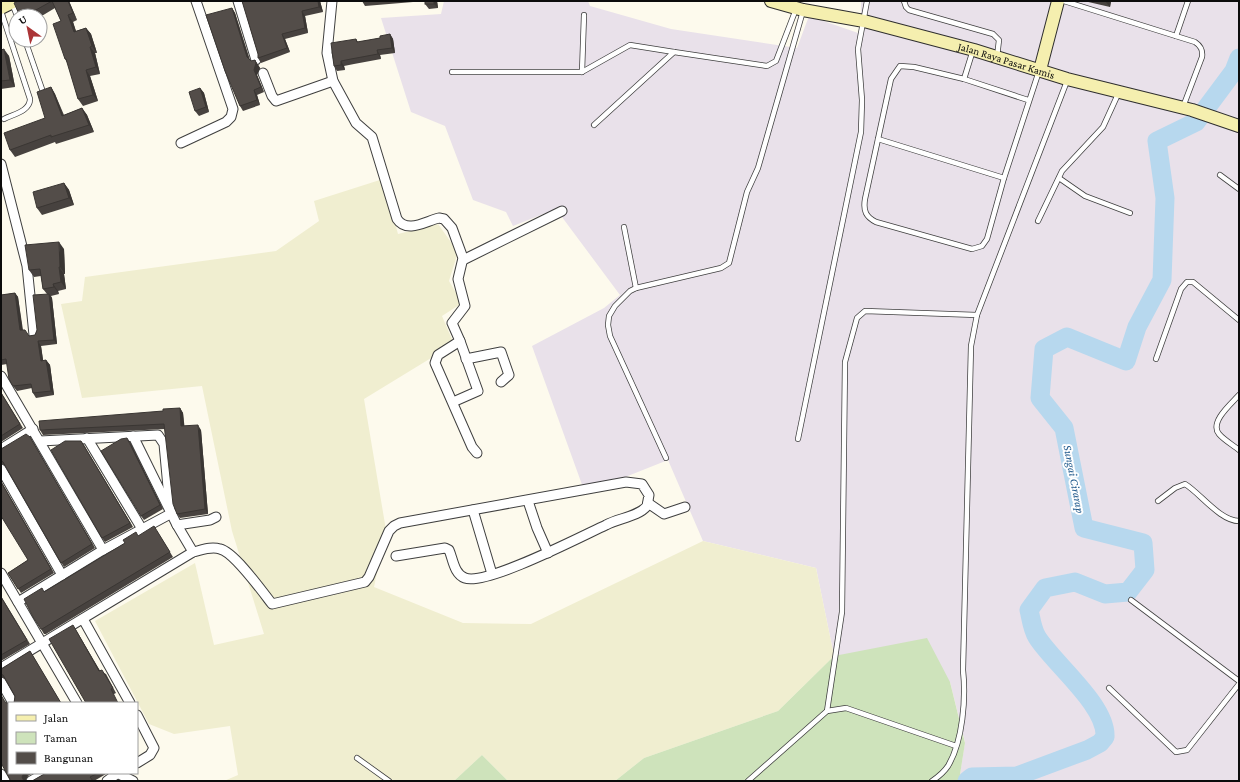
<svg xmlns="http://www.w3.org/2000/svg" width="1240" height="782" font-family="'Crimson Pro',serif">
  <style>
    .industrial { fill: #e9e1ea }
    .farmland { fill: #f0eed0 }
    .green { fill: #cee3bb }
    .lines { fill: none; stroke-linecap: round; stroke-linejoin: round }
    .river { stroke: #b7d8ee; stroke-width: 19 }
    .service-casing { stroke: #3f3f3f; stroke-width: 6 }
    .minor-casing { stroke: #3f3f3f; stroke-width: 11 }
    .secondary-casing { stroke: #2e2e2e; stroke-width: 14 }
    .service { stroke: #fff; stroke-width: 4.5 }
    .minor { stroke: #fff; stroke-width: 9 }
    .secondary { stroke: #f5efaf; stroke-width: 12 }
    .wall { fill: #47423f }
    .shaded-wall { fill: #3a3633 }
    .building { fill: #534d49; stroke: #3a3633 }
    .labels { text-anchor: middle; stroke-width: 4; stroke-linejoin: round; paint-order: stroke }
    .street-label { font-size: 11px; fill: #0c0c0c; stroke: #fff }
    .water-label { font-size: 12px; font-style: italic; fill: #255d8e; stroke: #fff }
  </style>
  <rect width="100%" height="100%" fill="#fdfaed"/>
  <path class="industrial" d="M444,1h144l2,5 81,23 126,19 12,-32 52,18v-33h378v780h-280l6,-39 -15,-60 -116,-26 -18,-88 -113,-27 -35,-81 -83,33 -53,-147 72,-38 16,-13 -64,-86 -43,17 -7,-14 -33,-12 -28,-74 -34,-14 -30,-94 60,-4z"/>
  <path class="farmland" d="M383,179l15,55 40,-10 20,28 -9,29 13,22 -20,13 12,28 -90,55 22,131 -12,57 89,36 68,1 172,-83 113,27 18,88 -56,55 -134,47 -29,23h-107l-26,-26 -28,26h-230l14,-6 -8,-49 -56,8 -25,-10 -54,-103 100,-58 19,82 50,-11 -32,-103 -30,-145 -120,12 -21,-94 21,-3 3,-24 191,-26 43,-30 -5,-20z"/>
  <g class="green">
    <path d="M927,638l23,44 15,61 -6,38h-344l29,-23 134,-47 56,-55z"/>
    <path d="M482,755l26,26h-54z"/>
  </g>
  <g class="lines">
    <path class="river" d="M967,781l5,-4 45,-1 70,-26 13,-7 5,-6c2,-32 -52,-74 -68,-100 -5,-8 -6,-19 -8,-27l16,-22 30,-6 30,12 23,-2 17,-22 -2,-27 -59,-15 -20,-100 -24,-30 4,-49 23,-12 59,24 11,-34 25,-47 3,-82 -8,-57 39,-19 38,-51 5,-13"/>
    <g class="service-casing">
      <g id="service">
        <path d="M904,1l2,6 3,3 84,24 6,6 -2,17"/>
        <path d="M1064,1l131,41c6,4 8,8 7,15l-19,50"/>
        <path d="M12,3l5,13"/>
        <path d="M1,11l29,88c0,12 -16,15 -26,20"/>
        <path d="M1176,36l12,-35"/>
        <path d="M25,40l18,52"/>
        <path d="M674,52l93,14 9,-5 20,-52"/>
        <path d="M452,72h130l2,-57"/>
        <path d="M582,72l48,-27 44,7 -80,73"/>
        <path d="M964,79l9,-29"/>
        <path d="M1028,100l-64,-21 -50,-12 -14,-1 -9,13 -26,120c-2,12 1,18 11,23l96,27 10,-3 5,-7 17,-61 35,-107"/>
        <path d="M878,139l126,39"/>
        <path d="M1220,175l19,14"/>
        <path d="M1059,178l26,18 45,17"/>
        <path d="M1038,221l24,-50 41,-44 16,-35"/>
        <path d="M624,227l12,61"/>
        <path d="M1156,359l25,-70 6,-7h6l46,38"/>
        <path d="M1239,395c-7,8 -30,27 -20,39 5,6 14,11 20,16"/>
        <path d="M798,439l63,-307 1,-32 -4,-51 9,-48"/>
        <path d="M666,458l-56,-122 -2,-11 1,-9 6,-10 15,-15 6,-3 85,-20 8,-5 18,-71 11,-24 45,-157"/>
        <path d="M1158,501l17,-13 10,-4c15,9 35,37 54,37"/>
        <path d="M1131,600l108,81"/>
        <path d="M1109,688l67,64 11,-2 52,-66"/>
        <path d="M827,711l15,-99 3,-250 12,-44 8,-7 112,4"/>
        <path d="M357,758l32,23"/>
        <path d="M748,781l79,-70 19,-3 110,38"/>
        <path d="M932,781c6,-4 12,-9 16,-15 15,-25 18,-68 15,-96l8,-324 6,-31 90,-234"/>
      </g>
    </g>
    <g class="minor-casing">
      <g id="minor">
        <path d="M238,1l18,59"/>
        <path d="M332,1l-5,52 6,28 23,42 16,14 25,82c10,15 29,2 42,-1l5,1 8,9 11,30 -5,21 7,27 -13,17 8,18 18,50 -25,11"/>
        <path d="M263,73l9,23 4,5 57,-20"/>
        <path d="M181,143l45,-21 5,-5 2,-8 -37,-108"/>
        <path d="M1,164l26,102 7,69"/>
        <path d="M463,260l99,-49"/>
        <path d="M460,341l-22,14 -3,8 37,84 5,6"/>
        <path d="M466,359l35,-7 8,23 -8,7"/>
        <path d="M1,376l102,174"/>
        <path d="M133,436l44,89 16,27"/>
        <path d="M87,438l55,91"/>
        <path d="M40,441l118,-6 6,9 6,65"/>
        <path d="M1,449l32,-20"/>
        <path d="M1,469l61,106"/>
        <path d="M528,501l9,27 11,25"/>
        <path d="M648,503l16,11 21,-7"/>
        <path d="M473,510l19,64"/>
        <path d="M177,525l33,-5 6,-3"/>
        <path d="M1,573l76,130"/>
        <path d="M18,602l85,-52 69,-37"/>
        <path d="M83,619l47,84"/>
        <path d="M1,668l192,-116c9,-2 18,-6 27,-3 14,3 42,42 52,55l93,-22 4,-5 20,-46 5,-5 6,-3 226,-41 16,2 7,11 -2,11c-9,11 -29,12 -41,19 -24,11 -120,61 -141,53 -11,-4 -12,-19 -16,-28l-4,-2 -49,8"/>
        <path d="M1,682l12,21"/>
        <path d="M137,715l17,33 -4,7 -13,8"/>
        <path d="M1,774l4,7"/>
        <path d="M119,774l14,7"/>
        <path d="M31,781l14,-8"/>
        <path d="M107,781l11,-8"/>
      </g>
    </g>
    <g class="secondary-casing">
      <g id="secondary">
        <path id="s1" d="M771,1l32,9 61,11 110,29 93,29 125,31 47,16"/>
        <path d="M1,8l14,-7"/>
        <path d="M1040,70l18,-69"/>
      </g>
    </g>
    <use href="#service" class="service"/>
    <use href="#minor" class="minor"/>
    <use href="#secondary" class="secondary"/>
  </g>
  <g class="wall">
    <path d="M18,1h51l8,19 -4,2 3,9 10,-3 5,6 6,19h-2l5,21 -10,2 8,25 -15,5 -5,-7 -10,-35 -3,-5 -4,-38 -6,-13 -15,9v-1h-20z"/>
    <path d="M242,1h78l3,11 -18,4 3,17 -23,6 5,13 -29,11 -3,-5v-4z"/>
    <path d="M362,1h75l1,7 -9,1 -4,-5v-3l-60,5z"/>
    <path d="M1084,1h27l-1,6z"/>
    <path d="M232,8l3,5 15,47 1,1 4,-1 5,8 -3,7 7,17 -7,3 3,10 -17,6 -3,-5z"/>
    <path d="M390,34l3,5 2,14 -15,2 1,4 -27,5 -10,2 1,4 -8,1 -3,-5 22,-27 2,3 22,-4z"/>
    <path d="M1,50l8,6 6,31 -14,2z"/>
    <path d="M51,87l4,7 9,21 18,-7 5,7 7,17 -38,12 -1,-2 -40,15 -5,-7 35,-32z"/>
    <path d="M200,88l4,5 5,19 -10,4 -4,-5z"/>
    <path d="M64,183l5,7 5,15 -32,10 -5,-7z"/>
    <path d="M64,249l1,25h-1l2,15 -8,2 1,3 -8,2 1,2 5,46 -16,2 2,15 3,-1 4,5 4,30 -18,3 -3,-5 -1,-5 -15,3 -4,-5 -6,-22 -6,1v-70l14,-2 3,4 5,33 6,6 6,-1 2,-5 10,-36 -4,-5 -2,-13 -7,1 -5,-7z"/>
    <path d="M1,392l22,36 -22,14z"/>
    <path d="M180,408l3,5 1,13 17,4 7,84 -28,4 -3,-4 -12,-85 -122,6 -3,-5 123,-19z"/>
    <path d="M30,437l65,111 -31,19 -59,-101 -4,-3v-14z"/>
    <path d="M81,441l52,86 -28,15 -3,-4z"/>
    <path d="M130,442l33,67 -19,11 -3,-4z"/>
    <path d="M1,481l53,92 -33,20 -13,-20 20,-13z"/>
    <path d="M157,531l16,26 -127,77h-2l-3,-5 4,-37 93,-56z"/>
    <path d="M1,596l29,48 -29,17z"/>
    <path d="M76,630l24,41 6,3 10,19 -2,1 -28,9z"/>
    <path d="M30,651l3,5 28,47h-47l1,-7 -10,-17 -4,-2v-8z"/>
    <path d="M9,773h24l-5,3 -3,5z"/>
    <path d="M46,773h60v1l-12,7h-62z"/>
  </g>
  <g class="shaded-wall">
    <path d="M68,1h1l8,19 -4,-7z"/>
    <path d="M318,1h2l3,11 -4,-5z"/>
    <path d="M434,1h3l1,7 -4,-4z"/>
    <path d="M1105,1h6l-1,6z"/>
    <path d="M232,8l3,5 15,49 -3,-5z"/>
    <path d="M302,11l3,5 3,17 -3,-5z"/>
    <path d="M68,15l5,7 5,16 -4,-6z"/>
    <path d="M86,28l5,6 6,19 -5,-7z"/>
    <path d="M282,34l3,5 5,13 -3,-4z"/>
    <path d="M390,34l3,5 2,14 -3,-5z"/>
    <path d="M90,47l5,6 5,21 -4,-7z"/>
    <path d="M4,49l5,7 6,31 -5,-7z"/>
    <path d="M377,50l3,5 1,4 -3,-5z"/>
    <path d="M255,60l5,8 -3,7 7,17 -3,-5 -7,-17z"/>
    <path d="M341,61l3,5 1,4 -4,-5z"/>
    <path d="M86,70l4,6 8,25 -5,-6z"/>
    <path d="M51,87l4,7 11,29 -4,-7z"/>
    <path d="M200,88l4,5 5,19 -3,-5z"/>
    <path d="M254,90l3,5 3,10 -3,-5z"/>
    <path d="M82,108l5,7 7,17 -5,-7z"/>
    <path d="M64,183l5,7 5,15 -5,-7z"/>
    <path d="M59,242l5,7 1,25 -5,-7z"/>
    <path d="M59,267l5,7 2,15 -5,-7z"/>
    <path d="M53,284l5,7 1,3 -5,-7z"/>
    <path d="M15,293l3,4 5,38 -3,-5z"/>
    <path d="M49,294l3,4 5,46 -3,-4z"/>
    <path d="M38,341l3,5 3,20 -3,-5z"/>
    <path d="M46,360l4,5 4,30 -3,-4z"/>
    <path d="M180,408l3,5 2,18 -4,-5z"/>
    <path d="M198,425l3,5 7,84 -3,-5z"/>
    <path d="M30,437l2,4 63,107 -3,-4z"/>
    <path d="M127,438l3,4 33,67 -3,-4z"/>
    <path d="M81,441l3,4 49,82 -3,-4z"/>
    <path d="M1,481l53,92 -3,-4z"/>
    <path d="M73,625l3,5 27,46 -4,-5z"/>
    <path d="M24,773h2l2,3 -3,5h-1l-2,-4z"/>
  </g>
  <g class="building">
    <path d="M18,1h34l-27,15h-5l-6,-13z"/>
    <path d="M52,1h16l5,12 -5,2 6,17 12,-4 6,18 -2,1 6,20 -10,3 7,25 -15,4 -12,-40h-1l-12,-35 8,-3z"/>
    <path d="M242,1h76l1,6 -17,4 3,17 -23,6 5,14 -29,10v-4z"/>
    <rect x="425" y="1" width="9" height="3"/>
    <path d="M232,8l15,49 4,4 4,-1 1,3 -2,7 7,17 -7,3 3,10 -17,6 -15,-35 -19,-56z"/>
    <path d="M390,34l2,14 -15,2 1,4 -27,5 -10,2v4l-7,1 -3,-23 25,-4 1,3 23,-4v-2z"/>
    <path d="M4,49l6,31 -9,1v-31z"/>
    <path d="M51,87l11,29 20,-8 7,17 -38,12v-2l-41,15 -6,-17 41,-15 -8,-26z"/>
    <path d="M200,88l6,19 -11,4 -6,-19z"/>
    <path d="M64,183l5,15 -32,10 -4,-16z"/>
    <path d="M59,242l1,25h-1l2,15 -8,2 1,3 -11,2 -3,-20 -11,1 -4,-25z"/>
    <path d="M15,293l5,37h5l4,6 6,-1 2,-5 -4,-35 16,-1 5,46 -16,1 3,20 5,-1 5,31 -18,2 -2,-9 -18,2 -4,-7 -3,-20 -5,1v-65z"/>
    <path d="M1,393l19,31 -19,12z"/>
    <path d="M180,408l1,18 17,-1 7,84 -28,5 -4,-10 -9,-80 -124,6 -1,-9 124,-10v-2z"/>
    <path d="M26,434l4,3 62,107 -31,19 -58,-101 -2,-2v-11z"/>
    <path d="M127,438l33,67 -19,11 -40,-65 20,-12z"/>
    <path d="M65,441h16l49,82 -28,15 -51,-88z"/>
    <path d="M1,482l50,87 -33,20 -10,-16 20,-13 -27,-44z"/>
    <path d="M154,526l16,26 -128,77h-1l-8,-12 -9,-18 18,-11 2,4 81,-49 -2,-3 13,-8 2,4z"/>
    <path d="M1,597l26,43 -26,15z"/>
    <path d="M73,625l26,46 3,-1 11,18 -2,1 7,14h-32l-37,-64z"/>
    <path d="M30,651l31,52h-47l1,-7 -12,-21 -2,-1v-5z"/>
    <path d="M1,695l4,7 4,2v69h15l-2,4 2,4h-13l-10,-18z"/>
    <path d="M46,773h52l-8,4 3,4h-61z"/>
  </g>
  <g class="labels">
    <g class="street-label">
      <text dy="4" stroke="none"><textPath href="#s1" startOffset="243">Jalan Raya Pasar Kamis</textPath></text>
    </g>
    <g class="water-label">
      <text transform="translate(1074 479) rotate(79)" y="4">Sungai Cirarap</text>
    </g>
  </g>
  <rect width="1240" height="782" fill="none" stroke="#0c0c0c" stroke-width="4"/>
  <rect x="8" y="702" width="130" height="72" fill="#ffffff" stroke="#9e9e9e"/>
  <rect x="16" y="715" width="20" height="6" fill="#f5efaf" stroke="#9e9e9e"/>
  <text x="44" y="722" font-size="12" fill="#0c0c0c">Jalan</text>
  <rect x="16" y="732" width="20" height="12" fill="#cee3bb" stroke="#9e9e9e"/>
  <text x="44" y="742" font-size="12" fill="#0c0c0c">Taman</text>
  <rect x="16" y="752" width="20" height="12" fill="#534d49" stroke="#9e9e9e"/>
  <text x="44" y="762" font-size="12" fill="#0c0c0c">Bangunan</text>
  <g transform="translate(28 28) rotate(327)"><circle r="19" fill="#ffffff" stroke="#9e9e9e"/>
  <path d="M0-3L7 15L0 10L-7 15Z" fill="#ab3537"/>
  <text y="-6" font-size="11" font-weight="bold" text-anchor="middle" fill="#0c0c0c">U</text>
  </g>
</svg>
